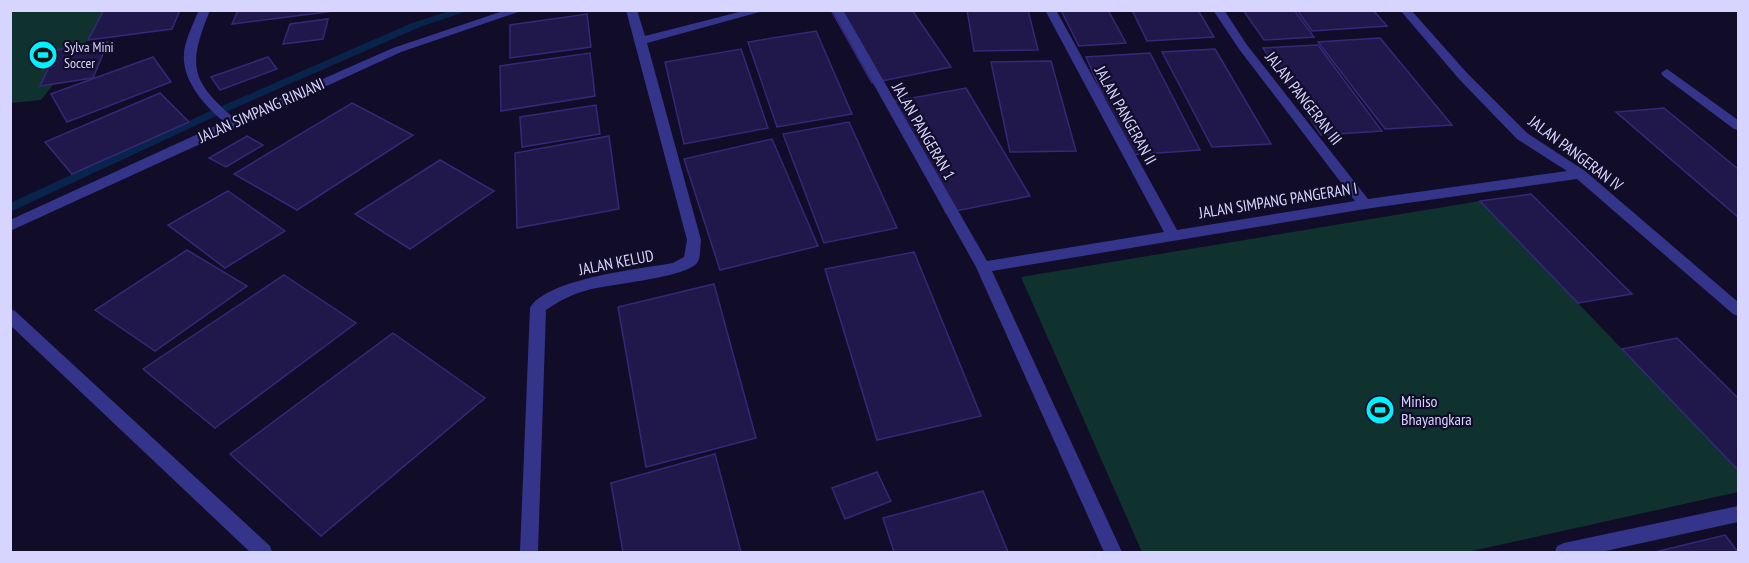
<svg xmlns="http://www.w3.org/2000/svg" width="1749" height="563" font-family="'PT Sans Narrow',sans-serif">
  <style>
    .green { fill: #10322f }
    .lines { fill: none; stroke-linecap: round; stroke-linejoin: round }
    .stream { fill: #08244c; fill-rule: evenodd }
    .building { fill: #20184a; stroke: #342878; stroke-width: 1.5 }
    .minor { fill: #34358a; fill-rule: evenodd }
    .labels { text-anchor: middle; stroke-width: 4.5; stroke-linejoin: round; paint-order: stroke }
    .far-poi-label { font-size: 14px; fill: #d7d4ff; stroke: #110d28; text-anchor: start }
    .street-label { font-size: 16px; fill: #d7d4ff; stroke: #110d28 }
    .poi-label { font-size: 16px; fill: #d7d4ff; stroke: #110d28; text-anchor: start }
  </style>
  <rect width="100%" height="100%" fill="#110d28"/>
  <g class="green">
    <path d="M11,11h99l-69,89 -30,3z"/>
    <path d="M1480,201l258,269v22l-271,60h-325l-121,-275z"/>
  </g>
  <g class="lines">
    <path class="stream" d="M453,10h17l-50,17 -206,90 -204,95v-9l196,-90 206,-90z"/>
  </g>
  <g class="building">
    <path d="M104,10h76l-8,19 -84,11z"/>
    <path d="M238,10h104l-110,14z"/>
    <path d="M831,10h81l39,57 -79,16z"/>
    <path d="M967,10h61l10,40 -64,1z"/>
    <path d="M1061,10h47l18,33 -47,3z"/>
    <path d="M1132,10h66l16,27 -67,4z"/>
    <path d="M1243,10h51l20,27 -50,3z"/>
    <path d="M1297,10h76l14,16 -75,5z"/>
    <path d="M587,14l4,33 -81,11v-33z"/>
    <path d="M328,19l-5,20 -40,5 7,-20z"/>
    <path d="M816,31l36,83 -75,13 -29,-85z"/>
    <path d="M1380,38l72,87 -67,4 -67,-87z"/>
    <path d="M108,42l-15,36 -53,8 17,-36z"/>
    <path d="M1318,45l64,86 -61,4 -58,-87z"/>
    <path d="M741,49l27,79 -84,16 -19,-82z"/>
    <path d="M1215,49l56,95 -59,3 -50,-95z"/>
    <path d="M590,53l5,43 -94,15 -1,-45z"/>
    <path d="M1150,53l50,97 -71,5 -43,-98z"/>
    <path d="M153,57l18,25 -104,40 -16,-28z"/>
    <path d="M268,57l9,12 -57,21 -9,-13z"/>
    <path d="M1051,61l25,90 -66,1 -19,-90z"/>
    <path d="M966,88l64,108 -84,17 -56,-111z"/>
    <path d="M160,93l29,29 -117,52 -27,-32z"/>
    <path d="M352,103l61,32 -116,75 -63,-36z"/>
    <path d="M596,105l4,29 -78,13 -2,-30z"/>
    <path d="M1664,108l74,61v48l-122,-105z"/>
    <path d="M849,122l48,106 -73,15 -41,-109z"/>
    <path d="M247,136l16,9 -37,22 -17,-9z"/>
    <path d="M609,136l10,73 -102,19 -2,-75z"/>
    <path d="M772,139l46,107 -98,24 -36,-111z"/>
    <path d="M440,160l54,31 -84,58 -55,-35z"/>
    <path d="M228,191l57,40 -60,37 -57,-43z"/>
    <path d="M1531,194l101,100 -54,9 -98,-102z"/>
    <path d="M187,250l60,36 -92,65 -60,-41z"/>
    <path d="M914,252l67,164 -104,24 -52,-171z"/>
    <path d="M284,275l72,48 -141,105 -72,-59z"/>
    <path d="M714,284l42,154 -110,29 -28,-160z"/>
    <path d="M393,333l92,65 -164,138 -91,-82z"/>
    <path d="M1677,338l61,60v72l-116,-121z"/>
    <path d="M715,454l26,98h-118l-12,-69z"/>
    <path d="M877,472l14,29 -46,18 -13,-31z"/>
    <path d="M983,491l25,61h-114l-11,-34z"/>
    <path d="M1725,535l13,17h-83z"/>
  </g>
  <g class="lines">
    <g class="minor">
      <path d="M199,10h11c-21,53 -22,69 24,108l159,-70 113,-38h18l-123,42 -391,179v-11l214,-98c-21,-18 -46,-45 -39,-76 3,-12 9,-24 14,-36z"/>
      <path d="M626,10h11l8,26 102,-26h20l-120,33 54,197c-1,6 0,18 -4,23 -13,15 -87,21 -109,27 -16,4 -29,11 -42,20l-8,242h-18l10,-244c17,-30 111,-39 143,-45l11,-6 3,-17z"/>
      <path d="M832,10h11l144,251 177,-29 -119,-222h11l121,220 178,-29 -116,-152 -26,-39h11l23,35 121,154 199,-28 -50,-32 -58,-60 -59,-69h11l56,63 60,60 58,38 153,131v14l-5,-2 -156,-135 -212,30 -373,62 130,281h-18l-128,-285z"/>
      <path d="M1667,69l71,51v10l-4,-1 -71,-53 -2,-3z"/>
      <path d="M10,309l5,2 255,235 2,6h-22l-240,-227z"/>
      <path d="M1738,506v16l-137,30h-46l2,-6 7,-3z"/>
    </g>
  </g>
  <defs>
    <g id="stadium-disc" transform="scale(1.5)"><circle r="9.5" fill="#00f1ff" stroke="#110d28"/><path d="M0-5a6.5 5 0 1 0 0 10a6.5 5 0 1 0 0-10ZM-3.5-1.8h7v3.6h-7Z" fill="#111"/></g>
  </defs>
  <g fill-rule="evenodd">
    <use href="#stadium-disc" x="43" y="55"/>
    <use href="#stadium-disc" x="1380" y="410"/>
  </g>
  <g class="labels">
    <g class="far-poi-label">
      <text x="64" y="52">Sylva Mini<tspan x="64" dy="16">Soccer</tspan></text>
    </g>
    <g class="street-label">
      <text transform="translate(1304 98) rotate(52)" y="6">JALAN PANGERAN III</text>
      <text transform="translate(261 110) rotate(-24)" y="6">JALAN SIMPANG RINJANI</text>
      <text transform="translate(1126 115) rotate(61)" y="6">JALAN PANGERAN II</text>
      <text transform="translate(924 131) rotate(60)" y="6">JALAN PANGERAN 1</text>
      <text transform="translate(1576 153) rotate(37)" y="6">JALAN PANGERAN IV</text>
      <text transform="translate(1278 200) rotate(-9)" y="6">JALAN SIMPANG PANGERAN I</text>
      <text transform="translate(616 262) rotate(-11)" y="6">JALAN KELUD</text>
    </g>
    <g class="poi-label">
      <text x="1401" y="407">Miniso<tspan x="1401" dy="18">Bhayangkara</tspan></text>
    </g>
  </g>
  <rect width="1749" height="563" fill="none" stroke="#d7d4ff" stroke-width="24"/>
</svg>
